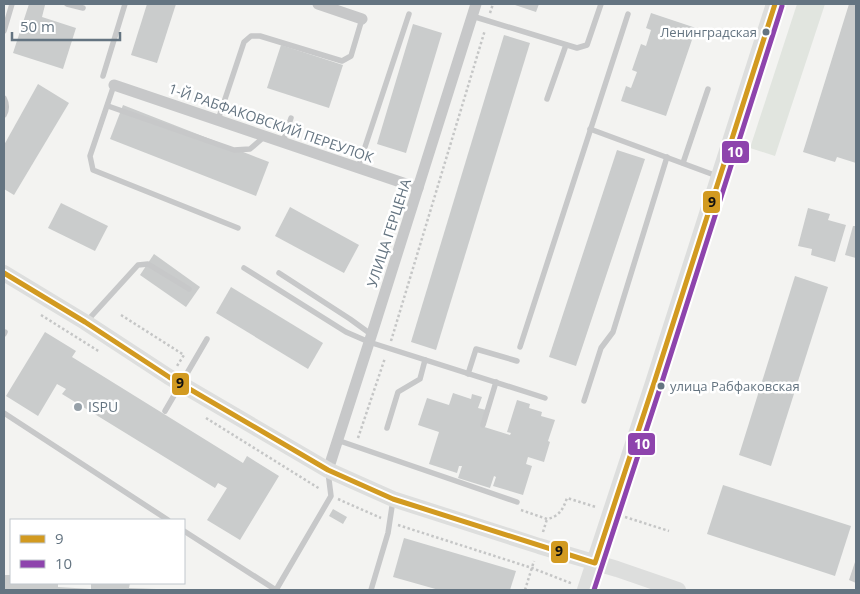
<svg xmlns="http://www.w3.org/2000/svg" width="860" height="594" font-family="'Open Sans',sans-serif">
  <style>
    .green { fill: #e1e5df }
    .building { fill: #cacccc }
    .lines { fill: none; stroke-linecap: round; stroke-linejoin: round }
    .path { stroke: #c5c6c6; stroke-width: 2.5; stroke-dasharray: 2.5 2.5; stroke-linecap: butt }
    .lane { stroke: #c7c8c9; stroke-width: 5.5 }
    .street { stroke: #c7c8c9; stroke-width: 11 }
    .secondary { stroke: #dddedd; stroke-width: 16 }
    .primary { stroke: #dddedd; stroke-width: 18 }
    .bus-1-casing { stroke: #fff; stroke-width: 9 }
    .bus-2-casing { stroke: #fff; stroke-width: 9 }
    .bus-1 { stroke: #d29a20; stroke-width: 5 }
    .bus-2 { stroke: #8e44ad; stroke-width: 5 }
    .bus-dot { fill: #647481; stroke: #fff; stroke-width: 2 }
    .poi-dot { fill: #96a0a8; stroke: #fff; stroke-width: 2 }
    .labels { text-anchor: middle; stroke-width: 5; stroke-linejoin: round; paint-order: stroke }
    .bus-label { font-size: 13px; fill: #647481; stroke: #fff; text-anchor: end }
    .street-label { font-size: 14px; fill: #647481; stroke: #fff }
    .poi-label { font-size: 14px; fill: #647481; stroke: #fff; text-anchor: start }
    .line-badge { stroke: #fff; stroke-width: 2 }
    .badge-label { font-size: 14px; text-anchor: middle; font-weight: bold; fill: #fff }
    .pale-badge-label { font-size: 14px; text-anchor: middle; font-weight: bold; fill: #111 }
  </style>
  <rect width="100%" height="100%" fill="#f3f3f1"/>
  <path class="green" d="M797,4h28l-50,152 -25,-8z"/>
  <g class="building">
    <path d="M29,4h12l4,1 -3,12 34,11 -13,41 -50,-16z"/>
    <path d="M147,4h29l-19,59 -26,-8z"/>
    <path d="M512,4h27l-3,8z"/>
    <path d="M849,4h7v159l-19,-6 -2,5 -32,-10z"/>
    <path d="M651,13l45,15 -30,88 -45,-15 5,-15 5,2 6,-16 -5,-2 9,-26 5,2 5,-16 -5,-2z"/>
    <path d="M413,24l29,9 -36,120 -29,-9z"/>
    <path d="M504,35l26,8 -94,307 -25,-8z"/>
    <path d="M281,45l62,20 -14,43 -62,-20z"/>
    <path d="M38,84l31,19 -55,92 -10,-6v-44z"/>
    <path d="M123,105l146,57 -13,34 -146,-57z"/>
    <path d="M617,150l28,9 -69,207 -27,-9z"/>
    <path d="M61,203l47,23 -13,25 -47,-23z"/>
    <path d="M290,207l69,38 -15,28 -69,-37z"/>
    <path d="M808,208l22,6 -2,6 18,5 -11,37 -24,-7 1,-6 -14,-3z"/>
    <path d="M853,226h3v32l-11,-3z"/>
    <path d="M154,254l46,33 -14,20 -46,-32z"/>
    <path d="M795,276l33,11 -57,179 -32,-11z"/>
    <path d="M231,287l92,56 -15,26 -92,-56z"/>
    <path d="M45,332l31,19 -4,6 171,106 4,-7 32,20 -39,64 -33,-20 20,-32 -9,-5 -3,5 -153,-94 4,-5 -9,-5 -19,32 -32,-20z"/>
    <path d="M453,393l18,6 1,-5 10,3 -4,11 8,2 -5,16 29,9 1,-2 -4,-1 10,-32 13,4 -1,4 13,4 -1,4 14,4 -7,21 2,1 -6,20 -16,-5 -2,7 6,2 -9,29 -30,-9 3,-9 -2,-1 -4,12 -32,-10 4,-12h-3l-2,7 -28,-9 10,-32 -21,-7 9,-27 22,7z"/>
    <path d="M723,485l128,41 -16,50 -128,-42z"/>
    <path d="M333,509l14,8 -4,7 -14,-8z"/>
    <path d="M404,538l112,33 -6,19h-71l-46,-13z"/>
    <path d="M856,559v24l-7,-3z"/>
    <path d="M4,575h7v8h47v4l33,2v-6h39l-1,5 27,1v1h-152z"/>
  </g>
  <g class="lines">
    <g class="path">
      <path d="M490,13l3,-9"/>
      <path d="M41,315l59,37"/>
      <path d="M121,315l63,40 -7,11"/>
      <path d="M391,341l94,-311"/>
      <path d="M206,418l114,71"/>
      <path d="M358,438l27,-80"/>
      <path d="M338,499l43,19"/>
      <path d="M521,510l26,9c13,-3 16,-10 20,-21l29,9"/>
      <path d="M625,517l44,14"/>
      <path d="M398,525l134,43 41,16"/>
      <path d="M543,532l4,-13"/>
      <path d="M525,590l9,-29"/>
    </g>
    <g class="lane">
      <path d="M67,4l16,4"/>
      <path d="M472,16l105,32 10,-3 14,-41"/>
      <path d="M4,31l8,-27"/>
      <path d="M103,76l22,-72"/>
      <path d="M114,85l-24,71 3,14 145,58"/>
      <path d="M4,98c3,6 3,12 0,17"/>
      <path d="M547,99l19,-54"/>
      <path d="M108,106l126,44 16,-1 15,-13"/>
      <path d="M218,120l26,-78 7,-6h9l82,25 9,-5 11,-37"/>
      <path d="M590,129l127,47"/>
      <path d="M283,142l8,-24"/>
      <path d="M683,163l25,-74"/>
      <path d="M358,168l51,-154"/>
      <path d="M244,268l102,64 23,10 176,56"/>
      <path d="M279,273l71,46 22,16"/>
      <path d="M87,321l51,-56 10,-1 41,25"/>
      <path d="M4,334l1,-2"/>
      <path d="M520,347l108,-333"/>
      <path d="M468,374l8,-25 41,12"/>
      <path d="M584,401l17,-53 12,-16 54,-175"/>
      <path d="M165,411l42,-72"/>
      <path d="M4,413l164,107"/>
      <path d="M483,425l13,-43"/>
      <path d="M387,428l11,-36 22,-13 5,-19"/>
      <path d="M337,440l180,62"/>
      <path d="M184,531l92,59"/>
      <path d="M276,590l55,-94 -3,-24"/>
      <path d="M371,590l17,-57 5,-33"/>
    </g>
    <g class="street">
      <path d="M318,4l44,15"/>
      <path d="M114,85l304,103"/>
      <path d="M328,470l47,-146 101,-320"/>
    </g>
    <path class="secondary" d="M4,273l81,49 84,55 159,93 65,29 146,47 78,23 61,21"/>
    <path class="primary" d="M586,590l68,-207 121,-379"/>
    <g class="bus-1-casing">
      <path id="bus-1" d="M4,273l81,49 84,55 159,93 65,29 202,64 59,-180 121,-379"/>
    </g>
    <g class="bus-2-casing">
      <path id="bus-2" d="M594,590l67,-205 121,-379"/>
    </g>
    <use href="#bus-1" class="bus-1"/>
    <use href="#bus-2" class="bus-2"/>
  </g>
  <g class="bus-dot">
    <circle cx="766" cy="32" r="4.5"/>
    <circle cx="661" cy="386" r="4.5"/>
  </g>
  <circle class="poi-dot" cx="78" cy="407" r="5"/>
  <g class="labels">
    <g class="bus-label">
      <text x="757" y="37">Ленинградская</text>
      <text x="670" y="391" text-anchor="start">улица Рабфаковская</text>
    </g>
    <g class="street-label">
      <text transform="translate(271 123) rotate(19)" y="5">1-Й РАБФАКОВСКИЙ ПЕРЕУЛОК</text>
      <text transform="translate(389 233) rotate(-72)" y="5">УЛИЦА ГЕРЦЕНА</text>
    </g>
    <g class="poi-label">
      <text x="88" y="412">ISPU</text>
    </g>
  </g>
  <g class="line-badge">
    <rect x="721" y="140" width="29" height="24" rx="5" fill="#8e44ad"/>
    <rect x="702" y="190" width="19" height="24" rx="5" fill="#d29a20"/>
    <rect x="171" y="372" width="19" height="24" rx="5" fill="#d29a20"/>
    <rect x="627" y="432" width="29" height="24" rx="5" fill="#8e44ad"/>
    <rect x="550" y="540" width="19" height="24" rx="5" fill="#d29a20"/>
  </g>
  <g class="badge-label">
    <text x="735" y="157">10</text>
    <text x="642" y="449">10</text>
  </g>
  <g class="pale-badge-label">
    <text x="712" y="207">9</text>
    <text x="180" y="388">9</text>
    <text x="559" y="556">9</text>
  </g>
  <rect width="860" height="594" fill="none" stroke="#647481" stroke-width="10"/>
  <rect x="10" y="519" width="175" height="65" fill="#ffffff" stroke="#c1c7cd"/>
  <rect x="20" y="535" width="25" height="8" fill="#d29a20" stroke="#c1c7cd"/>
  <text x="55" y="544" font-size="15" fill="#647481">9</text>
  <rect x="20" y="560" width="25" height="8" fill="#8e44ad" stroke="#c1c7cd"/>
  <text x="55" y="569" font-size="15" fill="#647481">10</text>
  <path d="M12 32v8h108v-8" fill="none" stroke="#647481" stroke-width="2.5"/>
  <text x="20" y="32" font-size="15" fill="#647481" stroke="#ffffff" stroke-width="4" paint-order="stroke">50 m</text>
</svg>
